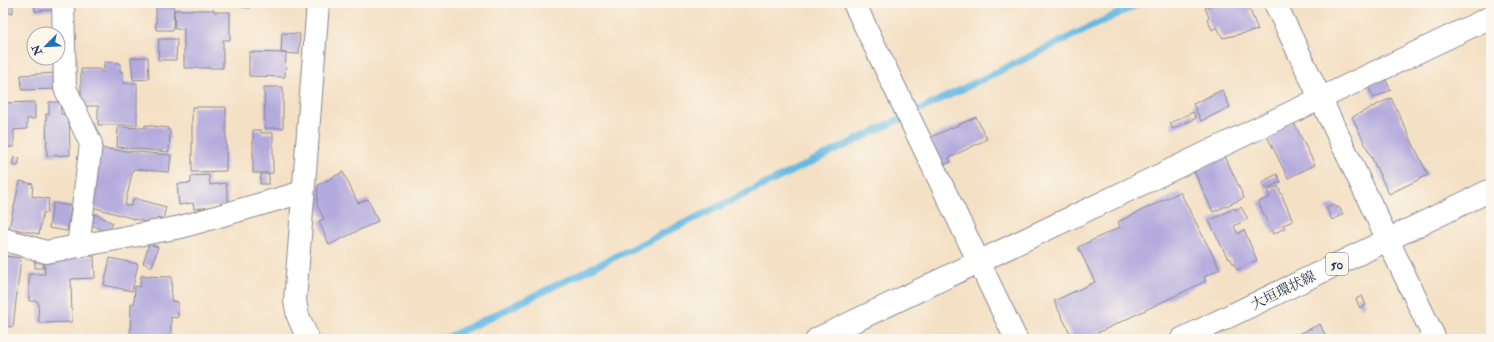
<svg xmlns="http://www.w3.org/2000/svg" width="1494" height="342" font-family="'IM FELL Double Pica','Noto Serif JP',serif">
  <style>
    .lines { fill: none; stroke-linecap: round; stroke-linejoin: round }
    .stream { stroke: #66bae2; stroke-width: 7 }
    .building { fill: #b3aadd }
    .street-casing { stroke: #888891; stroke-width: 24 }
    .secondary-casing { stroke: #888891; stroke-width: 24 }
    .primary-casing { stroke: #888891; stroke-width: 24 }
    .street { stroke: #fff; stroke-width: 22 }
    .secondary { stroke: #fff; stroke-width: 22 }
    .primary { stroke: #fff; stroke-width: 22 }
    .labels { text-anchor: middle; stroke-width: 3; stroke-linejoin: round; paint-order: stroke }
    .shield { fill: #fbf7ec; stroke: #5e6b89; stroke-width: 1 }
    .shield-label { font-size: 13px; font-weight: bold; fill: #1b2f5e }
    .street-label { font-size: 14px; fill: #1b2f5e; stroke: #fbf7ec }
  </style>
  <rect width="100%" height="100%" fill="#fbf7ec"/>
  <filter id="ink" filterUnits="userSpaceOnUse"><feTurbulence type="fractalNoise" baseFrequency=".025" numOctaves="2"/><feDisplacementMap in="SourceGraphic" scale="8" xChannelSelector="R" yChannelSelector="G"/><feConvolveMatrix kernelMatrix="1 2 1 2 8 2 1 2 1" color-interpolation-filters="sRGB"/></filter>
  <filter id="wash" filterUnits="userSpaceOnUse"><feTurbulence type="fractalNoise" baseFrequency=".012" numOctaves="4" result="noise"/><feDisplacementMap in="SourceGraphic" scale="16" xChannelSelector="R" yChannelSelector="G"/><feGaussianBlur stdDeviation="0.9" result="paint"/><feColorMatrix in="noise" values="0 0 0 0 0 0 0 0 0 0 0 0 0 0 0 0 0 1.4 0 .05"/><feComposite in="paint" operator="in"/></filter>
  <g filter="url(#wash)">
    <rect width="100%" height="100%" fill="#f4e0c4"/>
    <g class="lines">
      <path class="stream" d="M445,339l695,-336"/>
    </g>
    <g id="blocks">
      <g class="building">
        <path d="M3,3h10v10h-8v29h-2z"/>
        <path d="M34,3h19l1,7 -19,1z"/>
        <path d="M217,3h33v5z"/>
        <path d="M1217,3h30l11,27 -35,8 -6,-11 -5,3 -5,-11 2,-2 -4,-9z"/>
        <path d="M156,6h18l-1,24h-17z"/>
        <path d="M174,10h40v2h16v28h-7v28h-39v-39h-9z"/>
        <path d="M282,33l18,1 -1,20 -18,-1z"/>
        <path d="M159,39h18l-1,21h-18z"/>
        <path d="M249,52l37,1 -1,24 -36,-1z"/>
        <path d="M148,57l1,22 -16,1 -2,-22z"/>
        <path d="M104,62l16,1v9h3v11h14v42h-39v-19h-17v-37h20v3h3z"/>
        <path d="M57,73l1,16 -36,1 -1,-15z"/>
        <path d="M1384,77l7,13 -17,8 -7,-13z"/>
        <path d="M264,87h19v41h-18z"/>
        <path d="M1222,90l8,17 -29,14 -8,-17z"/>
        <path d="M1391,98l37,77 -39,19 -37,-77z"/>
        <path d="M35,102v17h-8v10l-13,1v17h-11v-44z"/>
        <path d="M49,102h11l1,12h8l1,41 -23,1 -1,-42h3z"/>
        <path d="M192,107h34v64l-34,1z"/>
        <path d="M1193,112l3,6 -23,11 -3,-6z"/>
        <path d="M976,117l11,22 -38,19 2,4 -9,4 -13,-28z"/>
        <path d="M1293,121l22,44 -27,13 -22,-44z"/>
        <path d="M145,125l23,3 -1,2h3l-1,22 -52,-5 1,-20 27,1z"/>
        <path d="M253,130h8v3h12v40h-20z"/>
        <path d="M95,148l76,7 -2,17 -36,-3 -8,36 6,1 3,-8 32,9 -3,12 -5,-2 -2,8 -64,-18z"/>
        <path d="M1225,156l19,42 -31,14 -19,-41z"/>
        <path d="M14,157l6,1 -2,8 -6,-1z"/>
        <path d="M343,172l15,31 10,-4 10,22 -49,24 -10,-24 5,-2 -7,-14 1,-20z"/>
        <path d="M261,174h8v10h-9z"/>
        <path d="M1277,174l4,8 -15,7 -4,-7z"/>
        <path d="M209,175l1,10 16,-2 3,22 -35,4 -1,-6 -14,2 -2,-21 14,-1v-7z"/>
        <path d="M20,181l13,3 -1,12 17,3 -2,14h-4l-4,21 -30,-6z"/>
        <path d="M1278,186l15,35 -10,4 2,3 -12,6 -15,-32 12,-5 -3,-6z"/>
        <path d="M1180,192l40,77 -16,8 2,4 -121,58h-12l-19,-38 41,-19 -17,-35 42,-20 -2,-5z"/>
        <path d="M53,203l18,3 -4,25 -18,-3z"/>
        <path d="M1334,204l3,4 2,-1 4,7 -11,6 -6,-13z"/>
        <path d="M1241,207l7,12 -14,7 4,8 6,-4 13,30 -20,10 -7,-12 -2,1 -19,-38 26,-13v2z"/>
        <path d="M95,214l18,9 -5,10 -18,-9z"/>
        <path d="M149,244l9,3 -6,20 -9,-4z"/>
        <path d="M5,256l16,2 -8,69 -10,-1v-61h2z"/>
        <path d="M94,256l1,22 -24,1 1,43 -33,1 -1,-22h-9v-27h16l-1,-15z"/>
        <rect x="35" y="258" width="8" height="10"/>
        <path d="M110,258l28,6 -6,27 -28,-6z"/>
        <path d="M141,276l31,1 -1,24 7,1v16l-7,-1v22h-41l1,-35h3l1,-18 5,1z"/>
        <path d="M1362,296l4,9 -6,3 -4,-9z"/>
        <path d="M1320,324l7,15h-30l-2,-3z"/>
      </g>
    </g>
  </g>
  <g filter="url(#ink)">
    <use href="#blocks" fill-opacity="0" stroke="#888891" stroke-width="1"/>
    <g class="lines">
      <g class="street-casing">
        <g id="street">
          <path d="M63,3l2,85 26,56 -13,102"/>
          <path d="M854,3l162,336"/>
          <path d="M1275,3l160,336"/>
          <path d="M3,239l43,13 135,-25 122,-35"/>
          <path d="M817,339c224,-109 450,-213 674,-322"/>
        </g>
      </g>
      <g class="secondary-casing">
        <path id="secondary" d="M308,339l-10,-23 -3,-15 23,-298"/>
      </g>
      <g class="primary-casing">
        <path id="primary" d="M1182,339l309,-149"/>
      </g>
      <use href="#street" class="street"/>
      <use href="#secondary" class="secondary"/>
      <use href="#primary" class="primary"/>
    </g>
  </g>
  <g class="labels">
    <rect class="shield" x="1326" y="253" width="22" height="22" rx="3"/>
    <g class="shield-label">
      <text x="1337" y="269">50</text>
    </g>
    <g class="street-label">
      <text transform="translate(1283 290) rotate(-26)" y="5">大垣環状線</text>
    </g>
  </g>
  <rect width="1494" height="342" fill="none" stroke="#fbf7ec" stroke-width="16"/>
  <g transform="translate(46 46) rotate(246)"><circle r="19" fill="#fbf7ec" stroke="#a1a7b3"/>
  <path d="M0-3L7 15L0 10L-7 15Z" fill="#1f6fb2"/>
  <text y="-6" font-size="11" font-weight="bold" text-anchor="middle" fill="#1b2f5e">N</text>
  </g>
</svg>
